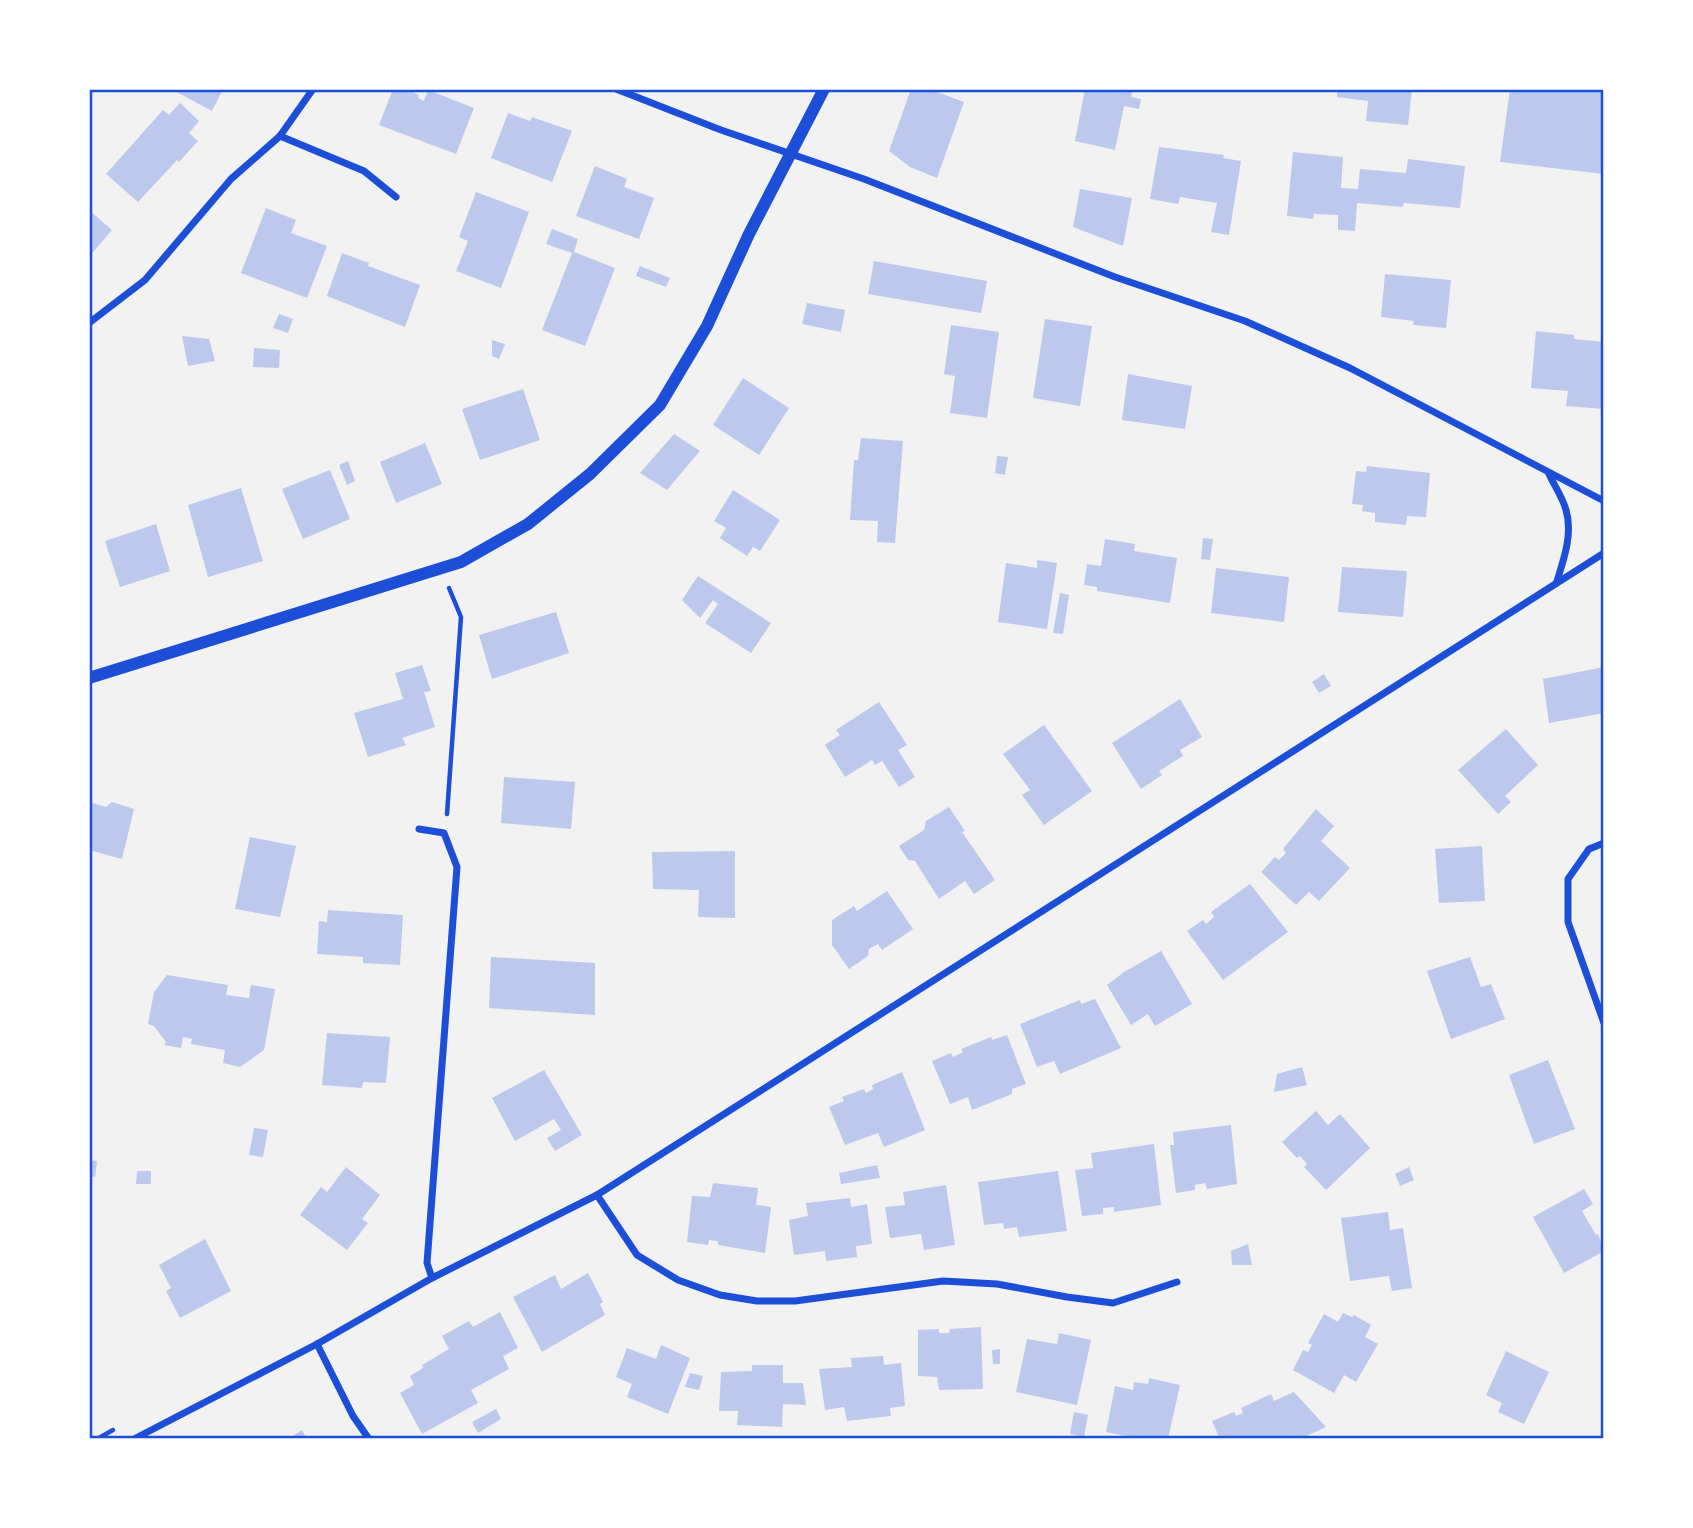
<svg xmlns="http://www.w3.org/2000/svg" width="1693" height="1528" font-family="Manrope,sans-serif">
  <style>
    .building { fill: #bdc9ec }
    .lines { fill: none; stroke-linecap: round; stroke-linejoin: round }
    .path { stroke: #1d4ed8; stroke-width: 4.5 }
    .minor { stroke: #1d4ed8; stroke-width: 7 }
    .tertiary { stroke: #1d4ed8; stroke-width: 12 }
    .neatline { fill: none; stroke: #1d4ed8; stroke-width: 2.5 }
  </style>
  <rect width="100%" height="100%" fill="#f2f2f2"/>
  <g class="building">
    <path d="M171,89h52l-11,22z"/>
    <path d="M393,89h13l13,6 -1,3 6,3 4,-11 46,18 -18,46 -77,-29z"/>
    <path d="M911,89h18l35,13 -27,76 -27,-11 -21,-16z"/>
    <path d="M1085,89h42l5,3 -1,5 10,2 -2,10 -15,-3 -9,44 -40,-9z"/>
    <path d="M1337,89h75l-4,36 -42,-4 2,-20 -31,-4z"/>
    <path d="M1510,89l94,1v84l-104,-12z"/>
    <path d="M180,103l19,18 -10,12 9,8 -19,21 -2,-2 -39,42 -32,-28 57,-64 6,5z"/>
    <path d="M508,113l22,8 2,-4 40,14 -20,51 -61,-24z"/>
    <path d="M1159,147l65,8 -1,3 18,3 -12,74 -18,-3 6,-29 -37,-6 -2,7 -28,-5z"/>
    <path d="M1293,152l50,5 -2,31 17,1 2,-20 46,4 2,-14 57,7 -5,42 -56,-5 -1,4 -46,-4 -2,28 -17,-1v-15l-24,-1 -1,5 -26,-3z"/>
    <path d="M595,166l32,13 -3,8 30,11 -15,41 -63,-23z"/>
    <path d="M1080,189l52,9 -9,48 -50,-19z"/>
    <path d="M476,192l53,20 -28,76 -45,-17 12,-30 -9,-4z"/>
    <path d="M266,208l30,12 -5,13 36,13 -20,52 -66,-25z"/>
    <path d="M89,210l23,20 -23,27z"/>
    <path d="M552,229l26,10 -4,13 41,16 -30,78 -43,-16 30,-77 -26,-9z"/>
    <path d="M342,253l27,10 -1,3 52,19 -15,42 -78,-31z"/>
    <path d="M874,261l113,20 -6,32 -113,-19z"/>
    <path d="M640,266l30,12 -4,9 -30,-11z"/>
    <path d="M1385,274l66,6 -5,48 -33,-3 1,-4 -33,-4z"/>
    <path d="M807,303l38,7 -4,22 -39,-8z"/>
    <path d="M279,314l14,5 -5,14 -15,-5z"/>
    <path d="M1045,319l47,7 -12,80 -47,-8z"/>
    <path d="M951,325l48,7 -12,86 -37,-5 5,-37 -11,-2z"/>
    <path d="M1536,331l38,4v4l30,3v67l-38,-3 2,-15 -37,-3z"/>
    <path d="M182,336l27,3 6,22 -27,5z"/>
    <path d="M492,340l13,4 -6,15 -7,-3z"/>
    <path d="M254,348l26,2 -1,18 -26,-1z"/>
    <path d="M1128,374l64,12 -7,43 -63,-9z"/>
    <path d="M743,378l46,30 -30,47 -46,-30z"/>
    <path d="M523,389l17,51 -60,20 -18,-51z"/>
    <path d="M674,434l26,17 -33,39 -27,-17z"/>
    <path d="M861,438l42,3 -8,102 -18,-1 1,-21 -28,-1 4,-60h4z"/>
    <path d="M425,443l17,41 -46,19 -16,-41z"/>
    <path d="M997,456l11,1 -3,18 -10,-2z"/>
    <path d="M348,461l7,20 -8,4 -8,-20z"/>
    <path d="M1367,466l63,7 -4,44 -19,-1 -1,9 -31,-3v-9l-13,-2 1,-6 -11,-1 4,-33 10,1z"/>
    <path d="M330,470l20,49 -47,20 -21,-50z"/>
    <path d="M241,488l22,73 -55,16 -20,-72z"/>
    <path d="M733,490l47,30 -20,31 -7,-4 -6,9 -27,-18 6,-10 -12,-7z"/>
    <path d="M156,524l14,47 -50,16 -15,-46z"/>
    <path d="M1203,538l10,1 -3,21 -9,-1z"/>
    <path d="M1105,539l30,5 -1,7 43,7 -7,45 -73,-12v-4l-13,-2 3,-21 14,2z"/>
    <path d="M1037,560l20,3 -10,66 -49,-7 8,-59 31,5z"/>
    <path d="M1342,567l65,4 -4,46 -65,-5z"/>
    <path d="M1216,568l73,9 -5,45 -73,-9z"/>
    <path d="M698,576l73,47 -20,30 -46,-30 13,-19 -5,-4 -13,18 -18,-18z"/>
    <path d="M1060,593l9,2 -6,39 -10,-1z"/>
    <path d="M556,612l13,41 -77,26 -13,-44z"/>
    <path d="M422,665l9,26 -7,1 11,35 -33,11 4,7 -38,12 -14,-44 49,-14 -8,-26z"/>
    <path d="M1604,667v46l-55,10 -6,-44z"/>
    <path d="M1324,674l7,12 -12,7 -7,-11z"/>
    <path d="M1180,699l22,38 -22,13 3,6 -24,15 3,4 -21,14 -29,-46z"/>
    <path d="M879,702l28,43 -9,5 17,27 -16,10 -17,-26 -7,4 -3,-5 -27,17 -20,-32 15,-10 -4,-5z"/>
    <path d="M1044,725l48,66 -48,34 -22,-30 8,-5 -27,-36z"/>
    <path d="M1506,729l32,36 -33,31 6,6 -13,12 -40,-44z"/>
    <path d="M504,777l71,5 -4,47 -70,-6z"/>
    <path d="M89,802l17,5 6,-5 22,7 -12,50 -33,-9z"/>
    <path d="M949,807l16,24 -3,1 33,48 -21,14 -9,-13 -26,18 -24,-38 -7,-1 -9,-14 25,-16 2,-9z"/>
    <path d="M1316,809l18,17 -13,15 29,27 -31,33 -10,-9 -13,13 -35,-33 14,-15 4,3 7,-7 -3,-4z"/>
    <path d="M250,837l46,9 -16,71 -45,-8z"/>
    <path d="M1482,846l3,55 -46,2 -4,-54z"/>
    <path d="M735,851v67l-37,-1 1,-27 -46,-1 -1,-37z"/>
    <path d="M1250,884l38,48 -65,48 -36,-49 16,-11 3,4 8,-7 -3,-5z"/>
    <path d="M887,891l26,38 -31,21 -4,-6 -9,5 -1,7 -19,13 -17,-24v-25l22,-14 3,5z"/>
    <path d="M328,910l75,5 -3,50 -37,-2v-6l-46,-3 2,-33 8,1z"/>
    <path d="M1161,951l31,53 -37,22 -7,-12 -17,11 -24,-40 17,-13z"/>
    <path d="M491,957l104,6v52l-106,-7z"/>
    <path d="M1470,957l11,30 10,-3 14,35 -54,20 -24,-68z"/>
    <path d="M167,975l61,10 -2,10 23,3 2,-13 24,4 -11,61 -24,17 -17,-4 2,-13 -34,-6 1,-5 -9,-2 -2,11 -17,-3 2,-3 -12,-16 -6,-2 6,-32z"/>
    <path d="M1095,999l26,49 -61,26 -6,-13 -17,6 -17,-43 60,-24 1,4z"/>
    <path d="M327,1033l63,4 -4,46 -23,-1 -1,6 -40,-3z"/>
    <path d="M1007,1035l19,49 -14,5v5l-40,16 -4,-13 -18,7 -18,-43 19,-8 2,4 10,-5 -2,-3 30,-12 1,3z"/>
    <path d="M1548,1060l27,69 -41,15 -25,-69z"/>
    <path d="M1302,1067l5,18 -33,7 3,-18z"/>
    <path d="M544,1070l38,65 -27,16 -8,-13 14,-8 -7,-11 -39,22 -23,-43z"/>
    <path d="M902,1072l23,58 -41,17 -6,-14 -33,12 -16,-38 15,-6 -2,-4 22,-8 2,4 7,-4 -1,-4z"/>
    <path d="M1316,1111l12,14 12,-11 30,34 -44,42 -22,-23 3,-3 -7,-8 -3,2 -15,-16z"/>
    <path d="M1231,1125l6,59 -30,5 -2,-6 -10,2v5l-19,3 -6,-48h4l-1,-13z"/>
    <path d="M254,1128l14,2 -5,27 -14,-2z"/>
    <path d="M1154,1144l7,61 -47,7v-5l-11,1v6l-21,2 -7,-46 18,-2 -2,-15z"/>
    <path d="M89,1160l8,1 -2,16 -6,-1z"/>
    <path d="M877,1165l3,13 -39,6 -2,-11z"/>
    <path d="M346,1167l34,28 -18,24 6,4 -21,27 -47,-35 21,-28 6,5z"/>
    <path d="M1409,1167l5,13 -14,6 -5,-12z"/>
    <path d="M137,1171h14v13h-15z"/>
    <path d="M1058,1171l9,60 -48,6 -2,-10 -13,2 -1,-6 -19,2 -6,-43z"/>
    <path d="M713,1183l45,5 -2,17 15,2 -6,46 -47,-8v-4l-9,-1 -1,5 -21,-3 5,-46 18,1z"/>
    <path d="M946,1185l9,60 -31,5 -3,-16 -31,4 -5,-31 20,-2 -2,-13z"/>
    <path d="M1584,1189l9,15 -11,7 14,24 2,-1 6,17 -40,22 -31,-56z"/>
    <path d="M850,1198l1,9 16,-3 5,40 -16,2 1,11 -31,4 -1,-10 -31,4 -5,-35 19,-4 -2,-13z"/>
    <path d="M1388,1212l2,18 13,-2 9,60 -20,3 -3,-15 -39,5 -9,-63z"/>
    <path d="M205,1239l26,52 -51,27 -14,-27 5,-3 -12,-23z"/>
    <path d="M1248,1244l4,21h-20l-1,-14z"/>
    <path d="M588,1273l15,29 -3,2 5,11 -63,37 -29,-55 42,-22 6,14z"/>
    <path d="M500,1312l18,36 -15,8 6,13 -38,21 7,13 -56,31 -22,-41 14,-8 -4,-9 13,-8 -1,-3 27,-16 -7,-13 27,-15 4,6z"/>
    <path d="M1343,1313l9,4 2,-2 17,10 -6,12 13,7 -22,38 -12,-7 -10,18 -41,-23 10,-20 5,2 4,-7 -4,-2 16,-29 14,8z"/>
    <path d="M981,1327l2,62 -44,1 -2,-13 -19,-1v-46l21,-1v4h10l1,-4z"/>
    <path d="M1059,1333l32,7 -14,65 -61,-13 11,-53 30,5z"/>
    <path d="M661,1345l29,13 -22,56 -41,-17 5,-13 -16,-7 11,-29 29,11z"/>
    <path d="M1000,1349v15h-7l-1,-14z"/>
    <path d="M1506,1351l43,21 -25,52 -26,-12 4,-9 -16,-8z"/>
    <path d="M883,1356l1,9 17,-2 4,43 -15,2 1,8 -44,5 -3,-14 -19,3 -6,-41 33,-2 -1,-9z"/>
    <path d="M752,1365h31v18h20l3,22 -23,-1 -1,23 -45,-2 1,-14h-19l2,-39 31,-1z"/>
    <path d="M690,1373l13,3 -4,14 -14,-3z"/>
    <path d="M1149,1378l31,7 -12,54h-26l-36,-7 9,-46 18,4 1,-8 14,2z"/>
    <path d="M1294,1392l32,35 -26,12h-80l-8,-18 22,-9 2,4 7,-3 -2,-5 30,-14 3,7z"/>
    <path d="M496,1409l5,10 -23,14 -6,-11z"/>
    <path d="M1074,1412l14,3 -4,22 -14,-3z"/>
    <path d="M302,1430l5,9h-19z"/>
  </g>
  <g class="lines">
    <g class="path">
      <path d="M447,814l14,-197 -12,-29"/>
      <path d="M97,1439l16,-9"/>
    </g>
    <g class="minor">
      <path d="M616,89l105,41 143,49 251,98 130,44 105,47 254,133"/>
      <path d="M280,136l84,35 32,26"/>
      <path d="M89,323l56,-43 86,-101 49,-43 33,-47"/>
      <path d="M1549,474c5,11 14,24 17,36 7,23 -2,49 -9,71"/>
      <path d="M419,829l25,4 13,34 -30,396 5,15"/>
      <path d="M1604,843l-15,6 -21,30v43l36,101"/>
      <path d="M597,1195l40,60 41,25 42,15 37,6h38l148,-20 54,3 70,13 46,6 64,-21"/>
      <path d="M317,1344l36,72 16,23"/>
      <path d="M134,1439l183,-95 115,-66 165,-83 1007,-642"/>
    </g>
    <path class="tertiary" d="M89,678l372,-116 67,-38 62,-50 70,-69 47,-79 42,-92 75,-145"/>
  </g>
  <rect width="1693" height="1528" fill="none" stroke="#ffffff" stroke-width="182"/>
  <rect x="91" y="91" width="1511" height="1346" class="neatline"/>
</svg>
